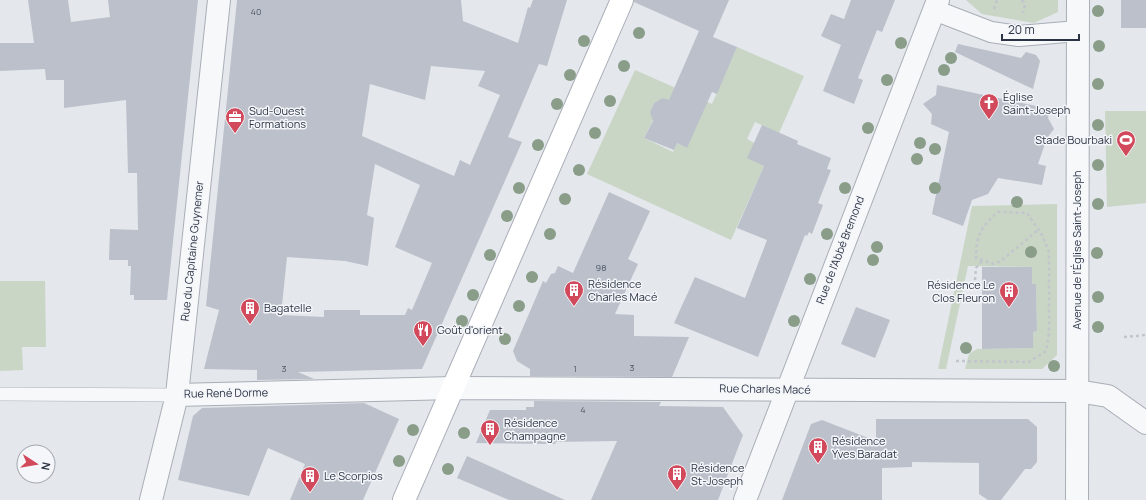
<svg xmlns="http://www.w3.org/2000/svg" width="1146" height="500" font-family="Manrope,sans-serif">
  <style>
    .green { fill: #c9d6c5; fill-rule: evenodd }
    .building { fill: #bbc0ca; fill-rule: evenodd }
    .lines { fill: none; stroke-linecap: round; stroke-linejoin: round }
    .service-casing { stroke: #a9aeb7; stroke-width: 14 }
    .pedestrian-casing { stroke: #a9aeb7; stroke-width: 22 }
    .minor-casing { stroke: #a9aeb7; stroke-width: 24 }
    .secondary-casing { stroke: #a9aeb7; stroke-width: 24 }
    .path { stroke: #c2c5cb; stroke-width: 2.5; stroke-dasharray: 3 3; stroke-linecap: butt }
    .service { stroke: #f7f8fa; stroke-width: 13 }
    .pedestrian { stroke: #f7f8fa; stroke-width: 20 }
    .minor { stroke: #f7f8fa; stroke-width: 22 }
    .secondary { stroke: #fff; stroke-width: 22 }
    .tree { fill: #899d89 }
    .labels { text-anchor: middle; stroke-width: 3; stroke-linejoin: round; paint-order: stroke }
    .number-label { font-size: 9px; fill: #4f5766 }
    .poi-label { font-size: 11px; fill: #2b3445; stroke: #f4f6f9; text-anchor: start }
    .street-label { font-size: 11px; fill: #2b3445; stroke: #f4f6f9 }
  </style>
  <rect width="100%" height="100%" fill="#e4e7ec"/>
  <g class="green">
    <path d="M966,0h92v12l-24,11 -52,-9z"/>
    <path d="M737,47l67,29 -25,57 -24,-11 -8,17 7,4 10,23 -33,74 -144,-66 48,-104 77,34zM663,98l15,7 9,43 -10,-5 -4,9 -29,-14 11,-22 -5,-4 4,-9 4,-2 3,1z"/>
    <path d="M1105,111h41v92l-39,4z"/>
    <path d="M1057,204v151l-15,14h-77l4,-15 8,-5 56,-1v-16l4,-1 -1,-47h-4v-17l-64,-1 -22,103h-8l34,-163z"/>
    <path d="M0,281h45l1,66h-24l1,23 -23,1z"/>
  </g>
  <g class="building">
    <path d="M28,0h40l3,22 39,-5 -2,-17h90l-31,300h-33v-5h-4l1,-29h-3v-6h-19l1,-31 28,1 -1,-57h-9l-2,-73 -62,8v-28h-18l-1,-11 -45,2v-28h34z"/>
    <path d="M237,0h224l2,21 55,22 10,-36 2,1 3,-8h34l-20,66 -8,-2 -31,73 14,5 -100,227 -124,3 16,7 -57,1v-10l-53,-1 15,-59 -13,-4zM431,66l54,5 -7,15 22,9 -30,70 -10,-5 -6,16 -92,-40 8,-52 55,16zM375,164l45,21 -25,62 37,16 -20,47 -4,-2 -3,7h-45v-5h-36v7l-43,-2 6,-58 58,4 23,5 6,-48 -7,-3z"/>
    <path d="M634,0h95l-16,37 24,10 -20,47 -5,-2 -25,56 -10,-5 -3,7 -30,-12 9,-17 -3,-9 4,-9 9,-5 6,2 30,-69 -65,-29z"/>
    <path d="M851,0h44l-13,32 -5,-2 -19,48 5,2 -9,24 -31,-13 18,-46 -20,-9 10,-22 13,5z"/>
    <rect x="1121" y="0" width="25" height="28"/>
    <path d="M958,44l63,14 5,-6 10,3 4,6 -7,28 -78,-37z"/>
    <path d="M937,85l113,24 -2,9 6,11 -7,9 -9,26 8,2 -4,19 -44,-7 -10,16 -16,6 -9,26 -31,-12 17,-82 -18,-8 1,-10 -9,-10 13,-9z"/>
    <path d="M762,125l36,16 -1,3 34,14 -4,11 4,1 -13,33 5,2 -11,29 -3,-2 -2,4 -2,-1 -47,122 -84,-34 21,-46 50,21 22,-58 -30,-12 27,-62 -17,-8z"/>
    <path d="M609,192l41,19 -22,48 10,5 -23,50 19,1v21l55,1 -17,40 -142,-1v-7l-13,-8 -4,-10 30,-70 3,2 5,-9 4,-1 3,-7 15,7z"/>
    <path d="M982,267h50v17h4l1,47 -4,1v16l-51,1z"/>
    <path d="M856,307l34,13 -15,38 -34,-14z"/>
    <path d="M534,401l127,1 -2,4 64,1 20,28 -25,65h-127l26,-59 -61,1 -1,2 -79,-1 14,-33h36v-3h8z"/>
    <path d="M364,403l35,16 -36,81h-73l15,-36 -37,-16 -19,48 -71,-16 15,-64 9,-8z"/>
    <path d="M876,419h152l9,8v35l-6,7h-6l-24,31h-13l-9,-6v-31l-67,-1v5l-30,1v32h-100l29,-76 11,-4 54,21z"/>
    <path d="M467,456l98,44h-56l-52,-22z"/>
  </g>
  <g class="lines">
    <g class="service-casing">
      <path id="service" d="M0,394l177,1"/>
    </g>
    <g class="pedestrian-casing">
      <path id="pedestrian" d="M934,10l57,22 28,4 59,-5"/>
    </g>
    <g class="minor-casing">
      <g id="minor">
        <path d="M177,395l276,-7 624,3 31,5 38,27"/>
        <path d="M151,500l26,-105 42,-395"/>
        <path d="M745,500l193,-500"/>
        <path d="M1077,500l1,-500"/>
      </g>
    </g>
    <g class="secondary-casing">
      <path id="secondary" d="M404,500l218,-500"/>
    </g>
    <g class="path">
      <path d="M1022,0l3,5 -2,8"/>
      <path d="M994,9l3,-9"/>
      <path d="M975,280l1,-12 6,-7"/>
      <path d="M1124,337l22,-2"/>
      <path d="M956,361l73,1 17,-11 3,-18v-81l-7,-17 -15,-22 -29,-1c-17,15 -22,23 -22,46l18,6 7,-3 37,-31"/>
    </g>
    <use href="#service" class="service"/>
    <use href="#pedestrian" class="pedestrian"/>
    <use href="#minor" class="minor"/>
    <use href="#secondary" class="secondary"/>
  </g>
  <g class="tree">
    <circle cx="1098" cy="11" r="6"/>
    <circle cx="639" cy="33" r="6"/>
    <circle cx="584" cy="41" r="6"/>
    <circle cx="901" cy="43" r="6"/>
    <circle cx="1099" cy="46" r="6"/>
    <circle cx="951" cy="58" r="6"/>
    <circle cx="624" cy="66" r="6"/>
    <circle cx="944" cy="70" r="6"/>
    <circle cx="570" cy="75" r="6"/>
    <circle cx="887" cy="80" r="6"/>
    <circle cx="1098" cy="84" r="6"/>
    <circle cx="610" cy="101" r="6"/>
    <circle cx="557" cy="104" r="6"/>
    <circle cx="1098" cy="125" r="6"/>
    <circle cx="868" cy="128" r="6"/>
    <circle cx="595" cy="133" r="6"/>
    <circle cx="920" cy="143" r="6"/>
    <circle cx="538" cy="145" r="6"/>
    <circle cx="935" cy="149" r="6"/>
    <circle cx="917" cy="159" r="6"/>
    <circle cx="1098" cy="165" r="6"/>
    <circle cx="579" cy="170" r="6"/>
    <circle cx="519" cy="188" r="6"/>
    <circle cx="845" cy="188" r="6"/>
    <circle cx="935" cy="188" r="6"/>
    <circle cx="565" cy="199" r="6"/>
    <circle cx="1017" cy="202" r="6"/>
    <circle cx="1098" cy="204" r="6"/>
    <circle cx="507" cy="216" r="6"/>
    <circle cx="550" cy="234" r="6"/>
    <circle cx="827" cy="234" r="6"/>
    <circle cx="877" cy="247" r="6"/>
    <circle cx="1031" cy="252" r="6"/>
    <circle cx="1097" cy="253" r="6"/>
    <circle cx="490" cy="255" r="6"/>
    <circle cx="873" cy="260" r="6"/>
    <circle cx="532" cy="277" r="6"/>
    <circle cx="810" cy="279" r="6"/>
    <circle cx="473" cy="295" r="6"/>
    <circle cx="1098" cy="297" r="6"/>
    <circle cx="519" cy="306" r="6"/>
    <circle cx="462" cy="321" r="6"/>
    <circle cx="794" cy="321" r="6"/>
    <circle cx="1098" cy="327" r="6"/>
    <circle cx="505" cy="339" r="6"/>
    <circle cx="966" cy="348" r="6"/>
    <circle cx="1054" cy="366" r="6"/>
    <circle cx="413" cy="430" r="6"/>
    <circle cx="464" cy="433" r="6"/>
    <circle cx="399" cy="461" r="6"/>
    <circle cx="448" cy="469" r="6"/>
  </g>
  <defs>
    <g id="church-pin" transform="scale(1)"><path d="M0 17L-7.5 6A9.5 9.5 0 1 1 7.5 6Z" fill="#d1495b" stroke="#f4f6f9"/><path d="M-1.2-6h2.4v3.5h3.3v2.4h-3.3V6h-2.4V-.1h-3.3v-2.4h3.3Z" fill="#fff"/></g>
    <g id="office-pin" transform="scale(1)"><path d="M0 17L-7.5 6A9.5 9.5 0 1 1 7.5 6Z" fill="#d1495b" stroke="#f4f6f9"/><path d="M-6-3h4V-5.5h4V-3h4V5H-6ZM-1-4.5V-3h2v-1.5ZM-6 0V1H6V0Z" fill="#fff"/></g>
    <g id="stadium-pin" transform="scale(1)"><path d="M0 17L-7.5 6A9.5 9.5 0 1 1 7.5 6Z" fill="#d1495b" stroke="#f4f6f9"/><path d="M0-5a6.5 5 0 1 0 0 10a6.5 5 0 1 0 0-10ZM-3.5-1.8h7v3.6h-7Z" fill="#fff"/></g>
    <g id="building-pin" transform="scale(1)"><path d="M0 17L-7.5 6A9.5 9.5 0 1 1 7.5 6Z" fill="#d1495b" stroke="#f4f6f9"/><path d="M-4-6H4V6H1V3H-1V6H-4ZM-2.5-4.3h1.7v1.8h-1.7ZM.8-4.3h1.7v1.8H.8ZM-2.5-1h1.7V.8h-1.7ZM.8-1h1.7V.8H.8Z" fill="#fff"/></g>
    <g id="restaurant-pin" transform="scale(1)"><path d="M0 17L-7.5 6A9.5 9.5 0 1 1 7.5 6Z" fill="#d1495b" stroke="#f4f6f9"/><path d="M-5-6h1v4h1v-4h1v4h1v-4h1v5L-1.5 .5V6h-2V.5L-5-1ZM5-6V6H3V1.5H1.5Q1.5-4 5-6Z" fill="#fff"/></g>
  </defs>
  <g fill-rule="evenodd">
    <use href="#church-pin" x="989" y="103"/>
    <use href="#office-pin" x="235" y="117"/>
    <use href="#stadium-pin" x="1126" y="140"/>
    <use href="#building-pin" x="574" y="290"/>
    <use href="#building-pin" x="1009" y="291"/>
    <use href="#building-pin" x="250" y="308"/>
    <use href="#restaurant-pin" x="423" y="330"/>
    <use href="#building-pin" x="490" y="429"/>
    <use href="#building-pin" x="818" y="447"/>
    <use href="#building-pin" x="677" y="474"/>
    <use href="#building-pin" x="310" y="476"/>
  </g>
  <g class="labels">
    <g class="number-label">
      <text x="256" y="15">40</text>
      <text x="601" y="271">98</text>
      <text x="632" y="371">3</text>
      <text x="284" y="372">3</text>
      <text x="575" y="372">1</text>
      <text x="583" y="413">4</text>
    </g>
    <g class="poi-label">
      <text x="1003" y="101">Église<tspan x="1003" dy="13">Saint-Joseph</tspan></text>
      <text x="249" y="115">Sud-Ouest<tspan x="249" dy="13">Formations</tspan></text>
      <text x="1112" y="144" text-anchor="end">Stade Bourbaki</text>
      <text x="588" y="288">Résidence<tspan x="588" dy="13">Charles Macé</tspan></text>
      <text x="995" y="289" text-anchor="end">Résidence Le<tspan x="995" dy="13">Clos Fleuron</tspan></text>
      <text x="264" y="312">Bagatelle</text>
      <text x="437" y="334">Goût d'orient</text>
      <text x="504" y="427">Résidence<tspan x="504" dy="13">Champagne</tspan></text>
      <text x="832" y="445">Résidence<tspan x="832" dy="13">Yves Baradat</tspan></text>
      <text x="691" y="472">Résidence<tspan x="691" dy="13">St-Joseph</tspan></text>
      <text x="324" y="480">Le Scorpios</text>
    </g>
    <g class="street-label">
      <text transform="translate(840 250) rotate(-69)" y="4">Rue de l'Abbé Bremond</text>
      <text transform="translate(1077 250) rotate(-90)" y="4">Avenue de l'Église Saint-Joseph</text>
      <text transform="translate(192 251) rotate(-84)" y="4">Rue du Capitaine Guynemer</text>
      <text transform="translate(765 389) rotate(1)" y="4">Rue Charles Macé</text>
      <text transform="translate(226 393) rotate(-1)" y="4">Rue René Dorme</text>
    </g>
  </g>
  <g transform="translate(36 464) rotate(102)"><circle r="19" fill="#f4f6f9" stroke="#a4a8b1"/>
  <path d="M0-3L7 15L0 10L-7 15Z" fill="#d1495b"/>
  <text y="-6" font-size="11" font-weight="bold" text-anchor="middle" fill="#2b3445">N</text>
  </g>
  <path d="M1002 34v6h77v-6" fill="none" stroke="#2b3445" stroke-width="2"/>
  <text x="1008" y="34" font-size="12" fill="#2b3445" stroke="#f4f6f9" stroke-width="3" paint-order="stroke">20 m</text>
</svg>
